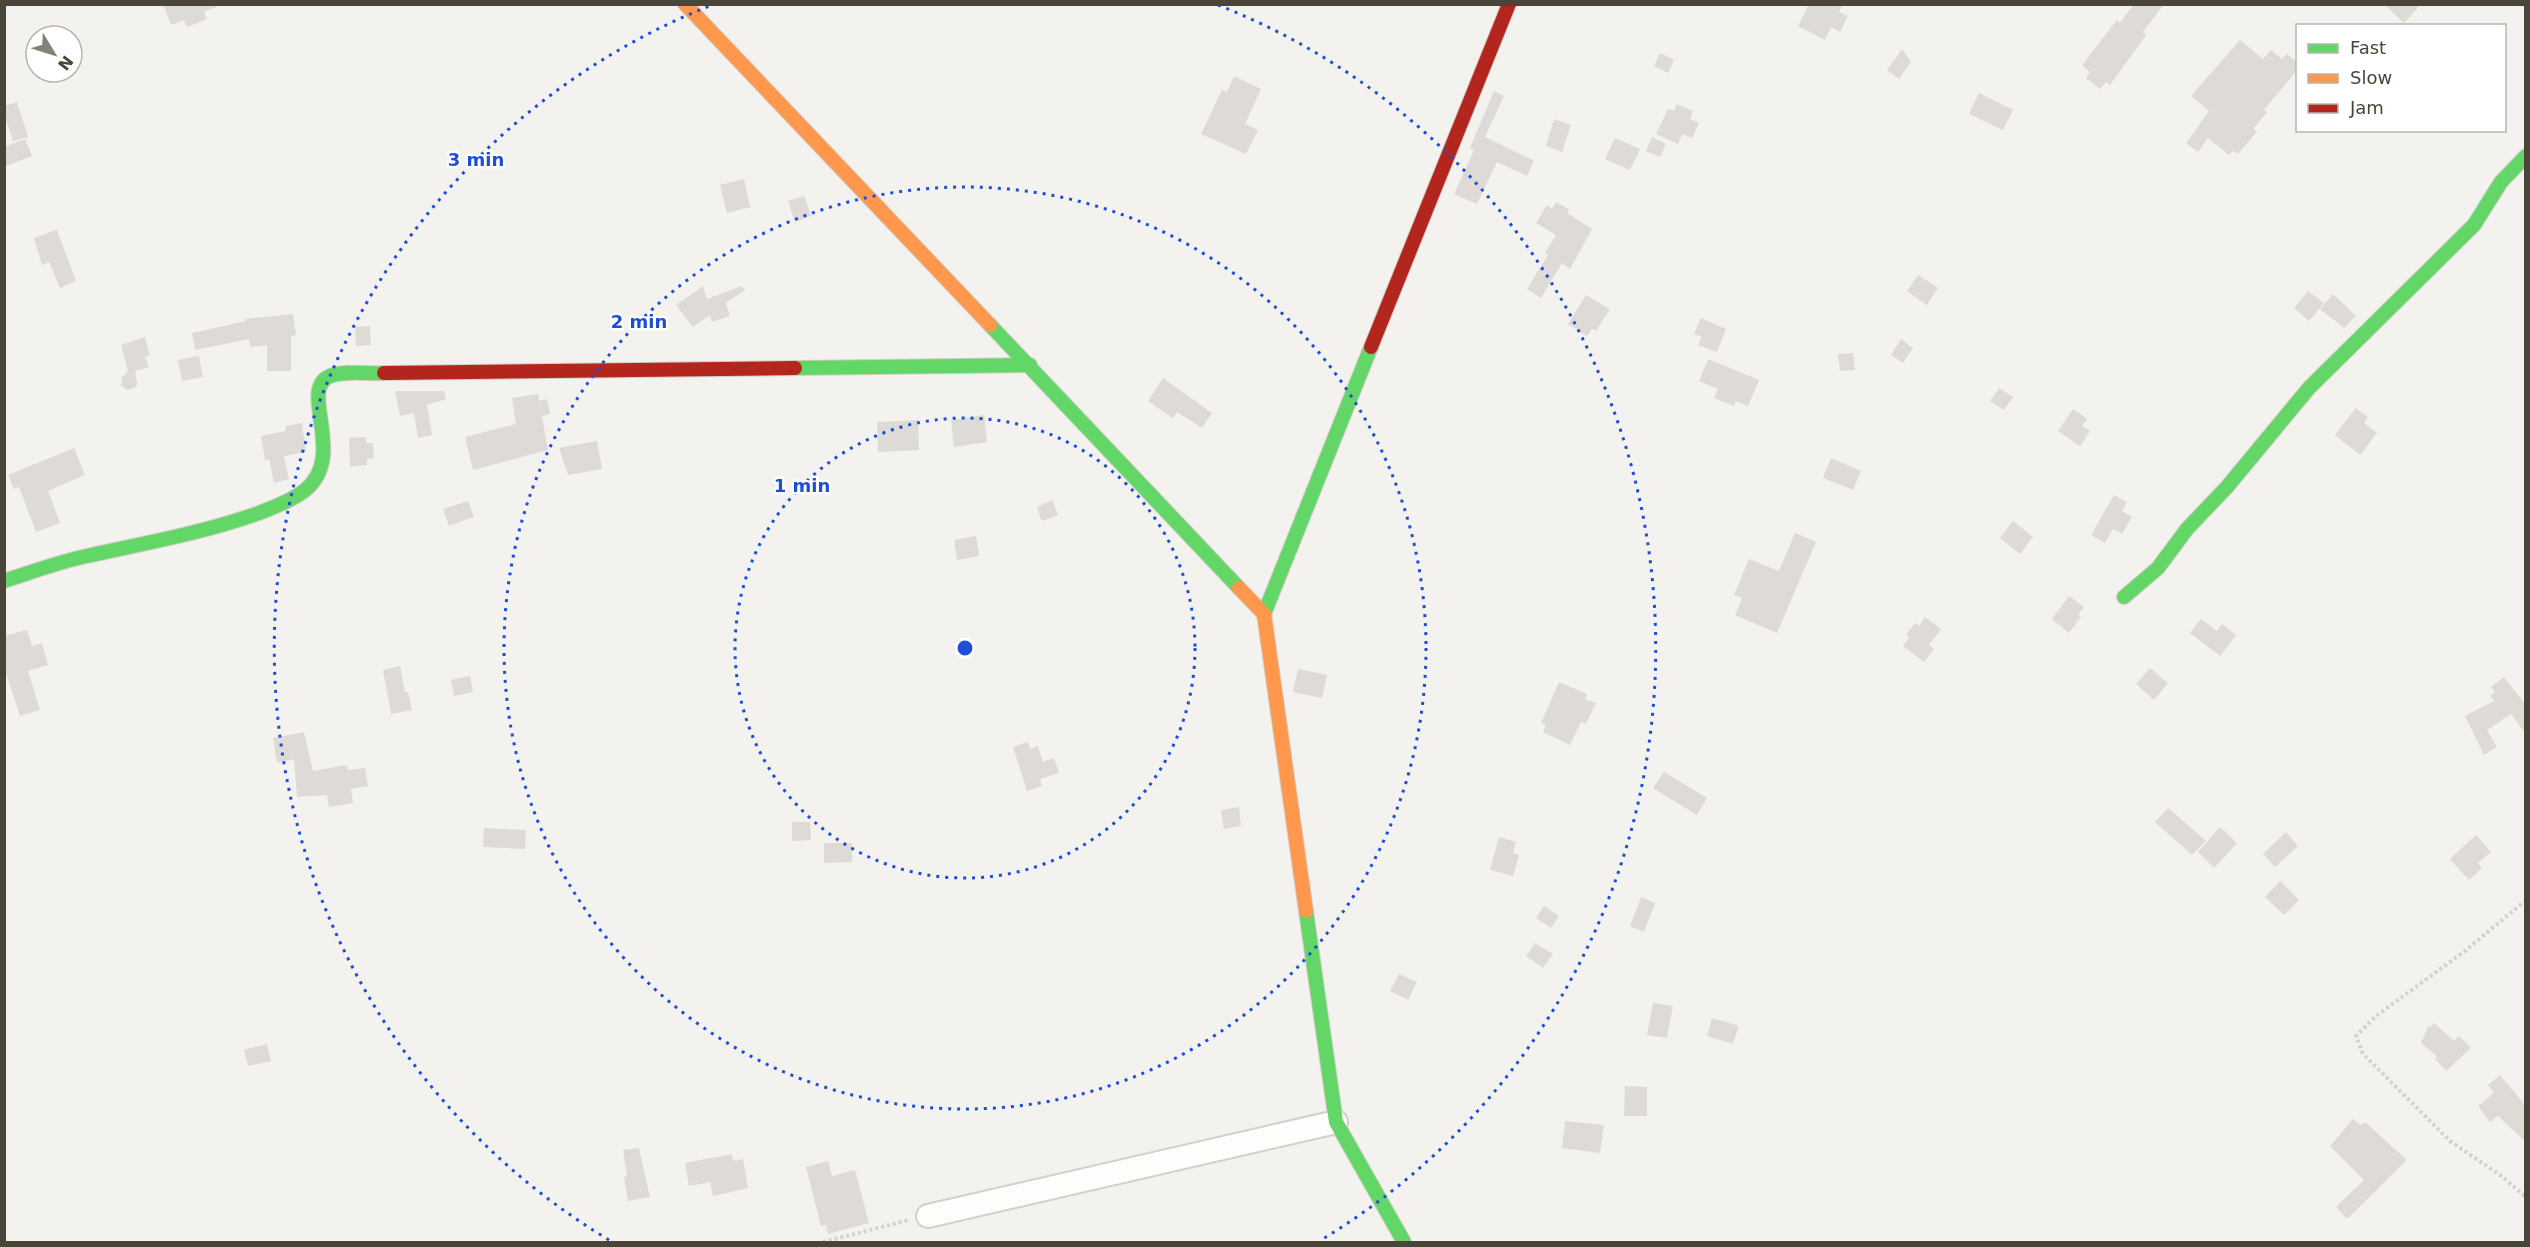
<svg xmlns="http://www.w3.org/2000/svg" width="2530" height="1247" font-family="'DejaVu Sans',sans-serif">
  <style>
    .building { fill: #dedbd6 }
    .lines { fill: none; stroke-linecap: round; stroke-linejoin: round }
    .street-casing { stroke: #d2d0cb; stroke-width: 26 }
    .fast-casing { stroke: #d3cfc5; stroke-width: 16 }
    .slow-casing { stroke: #d3cfc5; stroke-width: 16 }
    .jam-casing { stroke: #d3cfc5; stroke-width: 16 }
    .path { stroke: #d3d2cc; stroke-width: 4; stroke-dasharray: 3 3; stroke-linecap: butt }
    .street { stroke: #fdfdfc; stroke-width: 22 }
    .fast { stroke: #63d668; stroke-width: 14 }
    .slow { stroke: #ff974d; stroke-width: 14 }
    .jam { stroke: #b3261e; stroke-width: 14 }
    .ring { fill: none; stroke: #1d4ed8; stroke-width: 3; stroke-dasharray: 3 6 }
    .centre { fill: #1d4ed8; stroke: #fff; stroke-width: 3 }
    .ring-label { font-size: 18px; text-anchor: middle; font-weight: bold; fill: #1d4ed8; stroke: #fff; stroke-width: 4.5; stroke-linejoin: round; paint-order: stroke }
  </style>
  <rect width="100%" height="100%" fill="#f4f2ee"/>
  <g class="building">
    <path d="M163,4h57v1l-16,7 3,7 -20,8 -3,-7 -13,5z"/>
    <path d="M1809,4h34l-4,8 9,4 -8,16 -9,-5 -6,13 -27,-14z"/>
    <path d="M2134,4h30l-21,28 3,3 -36,50 -4,-3 -6,7 -14,-11 4,-6 -8,-7 35,-45 3,3z"/>
    <path d="M2384,4h37l-17,19z"/>
    <path d="M2240,40l23,19 8,-9 11,9 5,-5 11,9v6l-34,41 3,2 -14,17 4,3 -19,22 -5,-3 -4,4 -21,-17 -10,14 -12,-9 23,-32 -18,-15z"/>
    <path d="M1902,49l9,13 -12,17 -12,-9z"/>
    <path d="M1660,53l14,7 -6,13 -14,-7z"/>
    <path d="M1234,76l27,13 -16,35 13,6 -12,24 -45,-20 21,-44 5,2z"/>
    <path d="M1494,91l10,5 -19,41 49,24 -7,15 -30,-14 -20,42 -23,-10 20,-44 -4,-2z"/>
    <path d="M1979,93l34,17 -10,20 -34,-16z"/>
    <path d="M17,102l11,35 -15,4 -9,-27v-8z"/>
    <path d="M1677,104l16,7 -3,8 9,4 -7,15 -10,-4 -4,10 -22,-10 12,-25 6,2z"/>
    <path d="M1554,119l17,6 -9,27 -16,-6z"/>
    <path d="M1652,137l14,7 -6,13 -14,-6z"/>
    <path d="M1615,138l25,11 -10,21 -25,-11z"/>
    <path d="M25,139l7,17 -28,11v-20z"/>
    <path d="M744,179l6,28 -23,6 -7,-28z"/>
    <path d="M804,196l7,20 -16,6 -7,-21z"/>
    <path d="M1556,202l13,7 -2,4 25,16 -22,40 -8,-6 -21,35 -14,-9 21,-34 -3,-2 11,-18 -20,-12 11,-18 5,4z"/>
    <path d="M57,230l19,51 -16,7 -11,-26 -7,3 -8,-27z"/>
    <path d="M1918,275l20,13 -11,17 -20,-14z"/>
    <path d="M703,286l4,13 35,-13 3,4 -19,13 4,13 -18,6 -2,-7 -17,12 -17,-22z"/>
    <path d="M2308,291l16,12 -15,18 -15,-13z"/>
    <path d="M2333,294l23,22 -12,12 -24,-19z"/>
    <path d="M1586,295l24,14 -14,22 -4,-2 -5,7 -19,-12z"/>
    <path d="M293,314l3,21 -5,1v35h-24v-26l-17,2 -1,-8 -54,11 -3,-17 54,-12 -1,-2z"/>
    <path d="M1701,318l25,11 -9,23 -19,-7 4,-8 -8,-3z"/>
    <path d="M370,326l1,19 -15,1 -1,-19z"/>
    <path d="M145,337l5,19 -5,1 4,10 -14,4 2,12 -1,4 -8,3 -7,-4 1,-9 6,-6 -7,-26z"/>
    <path d="M1901,339l12,9 -10,15 -12,-8z"/>
    <path d="M1853,353l2,17 -15,1 -2,-17z"/>
    <path d="M199,356l4,21 -21,4 -4,-21z"/>
    <path d="M1708,359l51,21 -11,26 -12,-5 -2,5 -20,-8 4,-9 -19,-8z"/>
    <path d="M1163,378l49,35 -10,15 -25,-16 -4,6 -25,-17z"/>
    <path d="M1999,388l14,9 -9,13 -14,-9z"/>
    <path d="M395,391h49l2,8 -19,6 5,30 -14,3 -4,-25 -14,3z"/>
    <path d="M538,394l1,7 8,-2 3,15 -8,2 6,34 -75,20 -8,-33 51,-13 -4,-26z"/>
    <path d="M2356,408l12,9 -4,6 13,10 -17,22 -25,-20z"/>
    <path d="M2073,409l14,10 -5,7 8,5 -10,15 -22,-15z"/>
    <path d="M984,415l3,27 -33,5 -3,-27z"/>
    <path d="M918,420l1,30 -41,2 -1,-30z"/>
    <path d="M302,423l4,29 -22,4 5,23 -15,4 -5,-24 -4,1 -4,-24 25,-5 -1,-5z"/>
    <path d="M366,437v6h7l1,15 -7,1v6l-17,2 -1,-29z"/>
    <path d="M597,441l5,28 -34,6 -9,-27z"/>
    <path d="M74,448l11,27 -37,16 12,32 -24,9 -17,-45 -5,2 -6,-14z"/>
    <path d="M1831,458l30,13 -8,19 -30,-12z"/>
    <path d="M2114,495l13,7 -5,9 10,6 -10,17 -9,-5 -8,14 -14,-8z"/>
    <path d="M1052,500l6,15 -16,6 -5,-14z"/>
    <path d="M468,501l6,16 -25,9 -6,-17z"/>
    <path d="M2013,521l20,16 -13,17 -20,-16z"/>
    <path d="M1795,533l21,9 -39,91 -42,-18 7,-17 -8,-3 15,-36 30,12z"/>
    <path d="M976,536l3,20 -22,4 -3,-20z"/>
    <path d="M2069,596l15,11 -6,8 3,2 -12,16 -17,-14z"/>
    <path d="M1925,617l16,12 -12,16 5,4 -10,13 -21,-16 6,-8 -3,-3 9,-12 4,3z"/>
    <path d="M2201,619l16,12 5,-7 14,11 -16,21 -30,-23z"/>
    <path d="M27,630l5,16 10,-3 6,22 -20,6 12,39 -20,6 -16,-49v-31z"/>
    <path d="M400,666l5,26h3l4,18 -21,4 -8,-44z"/>
    <path d="M2150,668l18,15 -14,17 -18,-16z"/>
    <path d="M1298,669l29,6 -5,23 -29,-6z"/>
    <path d="M470,676l3,16 -19,4 -3,-16z"/>
    <path d="M2504,677l22,28v29l-15,-20 -24,16 10,17 -13,8 -19,-39 29,-15 -4,-5 5,-4 -4,-5z"/>
    <path d="M1559,682l28,12 -2,5 11,4 -10,21 -5,-2 -11,23 -27,-13 3,-8 -5,-1z"/>
    <path d="M304,732l9,39 34,-6 1,5 17,-2 3,18 -17,3 2,14 -24,4 -2,-12 -30,2 -3,-38 -17,4 -4,-25z"/>
    <path d="M1028,742l2,7 8,-3 5,16 11,-4 5,15 -19,6 2,7 -15,5 -14,-44z"/>
    <path d="M1664,772l43,26 -10,17 -44,-27z"/>
    <path d="M1239,807l2,19 -17,3 -3,-19z"/>
    <path d="M2168,808l38,33 -14,14 -37,-33z"/>
    <path d="M792,822h18l1,18 -19,1z"/>
    <path d="M2220,827l17,16 -23,25 -16,-16z"/>
    <path d="M484,828l42,2 -1,19 -42,-2z"/>
    <path d="M2286,832l12,14 -23,21 -12,-13z"/>
    <path d="M2476,835l15,17 -13,11 4,5 -13,12 -19,-21z"/>
    <path d="M1499,837l17,5 -3,11 6,2 -6,21 -23,-6z"/>
    <path d="M824,843h28v19l-28,1z"/>
    <path d="M2280,881l19,19 -15,15 -19,-18z"/>
    <path d="M1641,897l14,6 -11,29 -14,-6z"/>
    <path d="M1544,906l15,10 -8,12 -15,-10z"/>
    <path d="M1535,943l18,11 -10,14 -17,-12z"/>
    <path d="M1399,974l18,8 -9,18 -18,-9z"/>
    <path d="M1653,1003l20,3 -6,32 -20,-3z"/>
    <path d="M1712,1018l27,8 -6,18 -26,-8z"/>
    <path d="M2434,1023l20,18 5,-5 12,12 -25,23 -11,-12 2,-3 -16,-13 8,-18 2,2z"/>
    <path d="M267,1044l4,17 -23,5 -4,-16z"/>
    <path d="M2500,1075l26,31v36l-28,-26 -8,6 -12,-16 16,-13 -6,-8z"/>
    <path d="M1625,1086l22,1v29h-23z"/>
    <path d="M2353,1119l8,6 4,-3 42,38 -60,59 -11,-12 28,-27 -34,-34z"/>
    <path d="M1565,1121l39,4 -4,28 -38,-5z"/>
    <path d="M639,1148l11,49 -22,4 -4,-24 3,-1 -4,-26z"/>
    <path d="M732,1154l1,7 10,-2 5,29 -35,8 -3,-14 -21,4 -4,-23z"/>
    <path d="M828,1161l4,15 23,-6 14,53 -41,11 -2,-9 -5,1 -15,-59z"/>
  </g>
  <g class="lines">
    <g class="street-casing">
      <path id="street" d="M928,1216l408,-94"/>
    </g>
    <g class="fast-casing">
      <g id="fast">
        <path d="M990,325l249,263"/>
        <path d="M795,368l235,-3"/>
        <path d="M4,581c28,-9 54,-19 83,-25 58,-13 116,-23 172,-43 15,-6 32,-12 45,-22 45,-35 -7,-101 26,-115 15,-6 38,-2 54,-3"/>
        <path d="M2124,597l34,-29 29,-39 40,-42 82,-99 165,-163 27,-43 25,-26"/>
        <path d="M1264,614l107,-267"/>
        <path d="M1306,911l30,211 68,120"/>
      </g>
    </g>
    <g class="slow-casing">
      <g id="slow">
        <path d="M685,4l305,321"/>
        <path d="M1239,588l25,26 42,297"/>
      </g>
    </g>
    <g class="jam-casing">
      <g id="jam">
        <path d="M1371,347l138,-343"/>
        <path d="M384,373l411,-5"/>
      </g>
    </g>
    <g class="path">
      <path d="M2526,900l-61,51 -89,65 -20,20 7,18 87,87 50,34 26,22"/>
      <path d="M823,1242l86,-22"/>
    </g>
    <use href="#street" class="street"/>
    <use href="#fast" class="fast"/>
    <use href="#slow" class="slow"/>
    <use href="#jam" class="jam"/>
  </g>
  <g class="ring">
    <circle cx="965" cy="648" r="230"/>
    <circle cx="965" cy="648" r="461"/>
    <path d="M609 1240A691 691 0 0 1 712 5M1218 5A691 691 0 0 1 1321 1240"/>
  </g>
  <circle cx="965" cy="648" r="9" class="centre"/>
  <g class="ring-label">
    <text x="476" y="166">3 min</text>
    <text x="639" y="328">2 min</text>
    <text x="802" y="492">1 min</text>
  </g>
  <rect width="2530" height="1247" fill="none" stroke="#4b4439" stroke-width="12"/>
  <rect x="2296" y="24" width="210" height="108" fill="#ffffff" stroke="#b7b4b0" stroke-width="1.5"/>
  <rect x="2308" y="44" width="30" height="9" fill="#63d668" stroke="#b7b4b0" stroke-width="1.5"/>
  <text x="2350" y="54" font-size="18" fill="#4b4439">Fast</text>
  <rect x="2308" y="74" width="30" height="9" fill="#ff974d" stroke="#b7b4b0" stroke-width="1.5"/>
  <text x="2350" y="84" font-size="18" fill="#4b4439">Slow</text>
  <rect x="2308" y="104" width="30" height="9" fill="#b3261e" stroke="#b7b4b0" stroke-width="1.5"/>
  <text x="2350" y="114" font-size="18" fill="#4b4439">Jam</text>
  <g transform="translate(54 54) rotate(128)"><circle r="28" fill="#ffffff" stroke="#b7b4b0" stroke-width="1.5"/>
  <path d="M0-4.5L10 22L0 15L-10 22Z" fill="#868178"/>
  <text y="-9" font-size="16" font-weight="bold" text-anchor="middle" fill="#4b4439">N</text>
  </g>
</svg>
